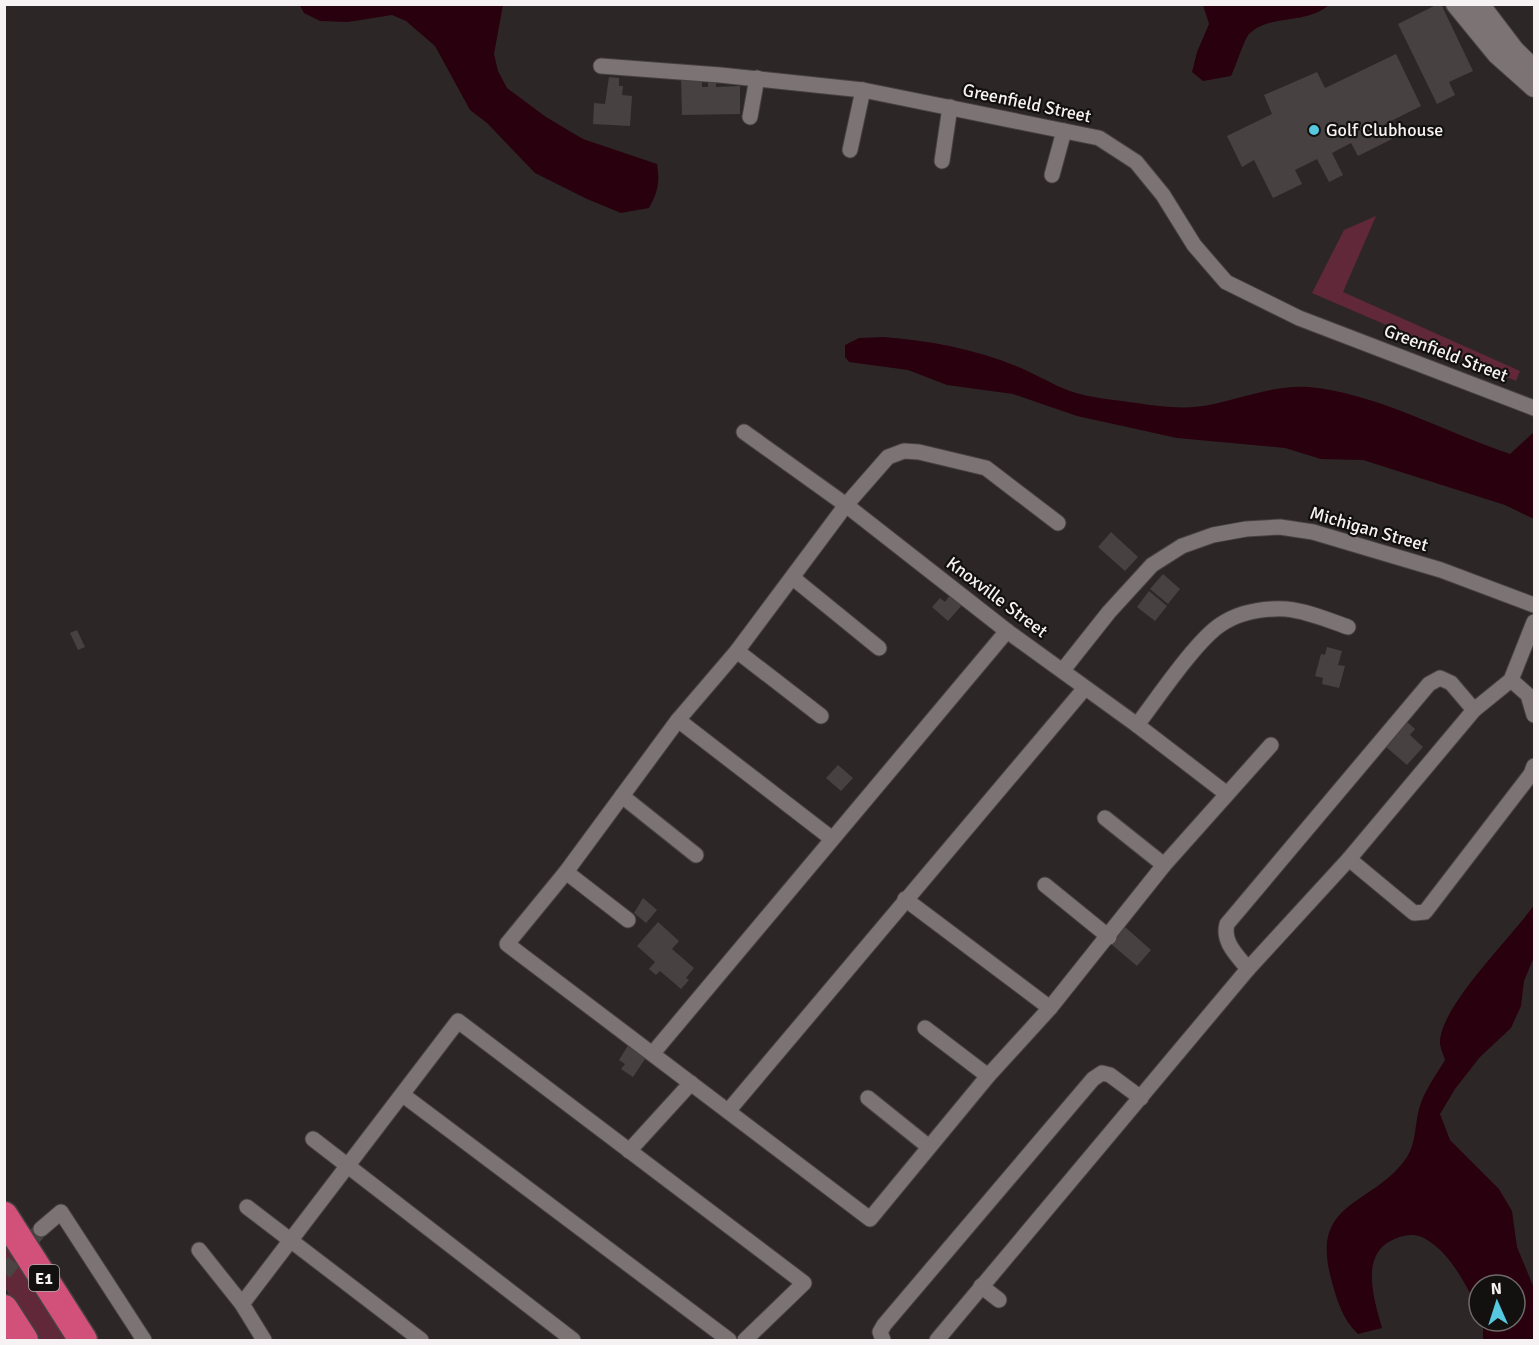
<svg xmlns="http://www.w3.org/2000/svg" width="1539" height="1345" font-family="Signika,sans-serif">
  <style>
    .green { fill: #602839 }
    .water { fill: #29000e }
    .building { fill: #484142 }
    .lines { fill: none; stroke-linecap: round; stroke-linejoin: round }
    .minor-tunnel { stroke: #4b4445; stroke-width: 15; stroke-dasharray: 15 8; stroke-linecap: butt }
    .minor-casing { stroke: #464142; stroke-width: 17 }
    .tertiary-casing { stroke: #464142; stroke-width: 22 }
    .motorway-casing { stroke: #464142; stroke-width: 31 }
    .minor { stroke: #7c7375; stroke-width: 15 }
    .tertiary { stroke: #7c7375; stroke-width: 20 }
    .motorway { stroke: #d2517b; stroke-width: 28 }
    .poi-dot { fill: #56c9e0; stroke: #131010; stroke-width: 2 }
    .labels { text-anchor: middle; stroke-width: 4.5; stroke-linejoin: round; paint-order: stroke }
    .shield { fill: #131010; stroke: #b2aeae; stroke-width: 1.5 }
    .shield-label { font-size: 16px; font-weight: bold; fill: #f6f1f2 }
    .street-label { font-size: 18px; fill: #f6f1f2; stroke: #131010 }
    .poi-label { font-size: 18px; fill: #f6f1f2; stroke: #131010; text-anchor: start }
  </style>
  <rect width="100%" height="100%" fill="#2d2627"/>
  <g class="green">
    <path d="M1376,216l-33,76 177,79 -4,10 -204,-88 32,-63z"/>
    <path d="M4,1232l70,108h-37l-32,-52z"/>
  </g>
  <g class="water">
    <path d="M299,4l204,1 -9,49 4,17 9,17 39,29 37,22 74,25c3,18 1,28 -8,44l-28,5 -34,-14 -52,-26 -48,-50 -17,-13 -35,-64 -29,-25 -14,-6 -44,7 -28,-1 -16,-8z"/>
    <path d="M1203,5h126c-24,20 -58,9 -79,28 -6,5 -14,34 -19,43l-28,5 -11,-9 5,-20 12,-28z"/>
    <path d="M883,337c44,3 92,12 133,29 18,7 35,18 54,25 20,7 45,9 67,12 24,4 53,7 77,1 30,-7 62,-19 94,-17 65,5 140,46 202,67l24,-22v87l-29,-14 -142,-45 -42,-1 -36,-11 -108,-10 -100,-22 -64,-22 -66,-9 -39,-15 -59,-8 -4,-5v-12l14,-7z"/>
    <path d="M1534,905v52l-10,24 -3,25 -10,22 -31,29 -25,32 -15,25 10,26 49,49 13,22 5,36 17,41v52h-51v-19h32v-36h-36v26c-13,-26 -28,-58 -55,-73 -9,-5 -19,-3 -27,0 -39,14 -23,61 -15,90l-24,6c-15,-14 -21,-33 -26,-52 -24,-83 40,-74 75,-125 9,-14 8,-33 12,-48 5,-18 17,-34 26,-49 -1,-5 -5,-12 -5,-17 -1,-36 73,-107 94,-138z"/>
  </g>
  <g class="building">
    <path d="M1438,4h3l32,67 -24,11 6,13 -18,9 -39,-80z"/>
    <path d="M1396,54l25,52 -36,18 7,15 -34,17 -7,-13 -19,10 11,22 -14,7 -12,-23 -22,11 7,14 -29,14 -19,-38 -12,7 -15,-31 45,-22 -8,-19 53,-23 8,16z"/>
    <path d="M702,76v11h6v-6h8v6l24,-1v28l-58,1 -1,-38z"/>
    <path d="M609,77l10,1v8h4l-1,9 10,1 -2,30 -37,-2 1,-21 11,1z"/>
    <path d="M1111,532l27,25 -13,14 -27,-24z"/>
    <path d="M1163,574l17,15 -12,15 -18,-15z"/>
    <path d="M1149,591l18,15 -12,15 -18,-14z"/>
    <path d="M950,595l12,10 -14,16 -16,-14 8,-9 5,4z"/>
    <path d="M77,630l8,17 -7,3 -8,-17z"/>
    <path d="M1327,647l15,4 -4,14 7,1 -6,22 -17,-4 1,-6 -8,-2 6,-22 4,1z"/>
    <path d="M1406,721l9,8 -5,6 13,12 -16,18 -22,-19z"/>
    <path d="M838,765l15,13 -12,13 -15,-13z"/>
    <path d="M643,898l14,12 -11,13 -12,-10z"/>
    <path d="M658,922l21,19 -7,8 22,19 -8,10 3,2 -8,9 -21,-18 -4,4 -7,-6 6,-7 -18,-16z"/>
    <path d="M1125,927l26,23 -14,16 -26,-22z"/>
    <path d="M629,1044l18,12 -14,21 -12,-8 4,-5 -6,-4z"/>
  </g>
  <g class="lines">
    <path class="minor-tunnel" d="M4,1273l37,-44"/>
    <g class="minor-casing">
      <g id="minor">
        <path d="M601,66l119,9 143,15 236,48 37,24 27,33 31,50 32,37 73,36 235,90"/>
        <path d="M750,117l7,-39"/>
        <path d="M850,150l13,-60"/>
        <path d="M942,161l8,-54"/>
        <path d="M1052,175l12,-44"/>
        <path d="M744,432l102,73 161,126 130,94 90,69"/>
        <path d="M1058,523l-72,-55 -67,-16 -15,-1 -16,6 -42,48 -109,146 -59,69 -112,152 -59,72 363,275 118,-143 62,-68 114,-143 107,-120"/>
        <path d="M793,578l86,70"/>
        <path d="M737,651l84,65"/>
        <path d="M1063,670l46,-58 43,-47 30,-19 31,-11 33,-6 34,-2 33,5 128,38 93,35"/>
        <path d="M1511,680l17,15 6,20"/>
        <path d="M678,720l153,118"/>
        <path d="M1137,725c20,-26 58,-83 83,-100 19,-13 43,-17 66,-16 21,2 42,11 62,18"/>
        <path d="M622,796l74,59"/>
        <path d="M1105,818l59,47"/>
        <path d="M1349,859l65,54 11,-1 106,-138 3,-8"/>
        <path d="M566,872l62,48"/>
        <path d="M1045,885l64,52"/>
        <path d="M905,899l145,109"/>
        <path d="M1248,969c-11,-14 -26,-27 -21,-45l202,-240 11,-6 11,5 23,27"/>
        <path d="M925,1028l63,48"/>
        <path d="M653,1053l354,-422"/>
        <path d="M403,1095l326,245"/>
        <path d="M868,1098l61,49"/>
        <path d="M729,1110l356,-422"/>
        <path d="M313,1139l260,201"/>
        <path d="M629,1151l62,-68"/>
        <path d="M247,1207l174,133"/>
        <path d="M41,1229l20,-17 83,128"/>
        <path d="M199,1250l43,54 22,36"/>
        <path d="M981,1286l18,14"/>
        <path d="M242,1304l216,-283 346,262 -59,57"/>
        <path d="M883,1340l-3,-8 4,-7 209,-246 9,-6 8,2 31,23"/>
        <path d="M937,1340l311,-371 101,-110 125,-149 37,-30 23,-58"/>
      </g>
    </g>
    <g class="tertiary-casing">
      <g id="tertiary">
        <path d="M1456,4l41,50 37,33"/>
        <path d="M1479,4l35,46 20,20"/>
      </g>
    </g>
    <g class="motorway-casing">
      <g id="motorway">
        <path d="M4,1216l79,124"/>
        <path d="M4,1309l20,31"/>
      </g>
    </g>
    <use href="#minor" class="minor"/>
    <use href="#tertiary" class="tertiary"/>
    <use href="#motorway" class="motorway"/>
  </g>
  <circle class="poi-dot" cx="1314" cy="130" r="6"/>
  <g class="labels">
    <rect class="shield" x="29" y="1265" width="30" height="26" rx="4.5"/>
    <g class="shield-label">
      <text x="44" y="1284">E1</text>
    </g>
    <g class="street-label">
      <text transform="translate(1027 103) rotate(12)" y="6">Greenfield Street</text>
      <text transform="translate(1446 353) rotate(21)" y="6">Greenfield Street</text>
      <text transform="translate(1369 529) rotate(16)" y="6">Michigan Street</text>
      <text transform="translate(997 597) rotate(37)" y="6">Knoxville Street</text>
    </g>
    <g class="poi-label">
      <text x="1326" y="136">Golf Clubhouse</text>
    </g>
  </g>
  <rect width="1539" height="1345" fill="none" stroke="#f6f1f2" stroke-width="12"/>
  <g transform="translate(1497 1303) rotate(357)"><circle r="28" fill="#131010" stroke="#6e6a6a" stroke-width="1.5"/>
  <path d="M0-4.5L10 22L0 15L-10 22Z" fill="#56c9e0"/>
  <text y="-9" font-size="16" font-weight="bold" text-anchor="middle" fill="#f6f1f2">N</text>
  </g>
</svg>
